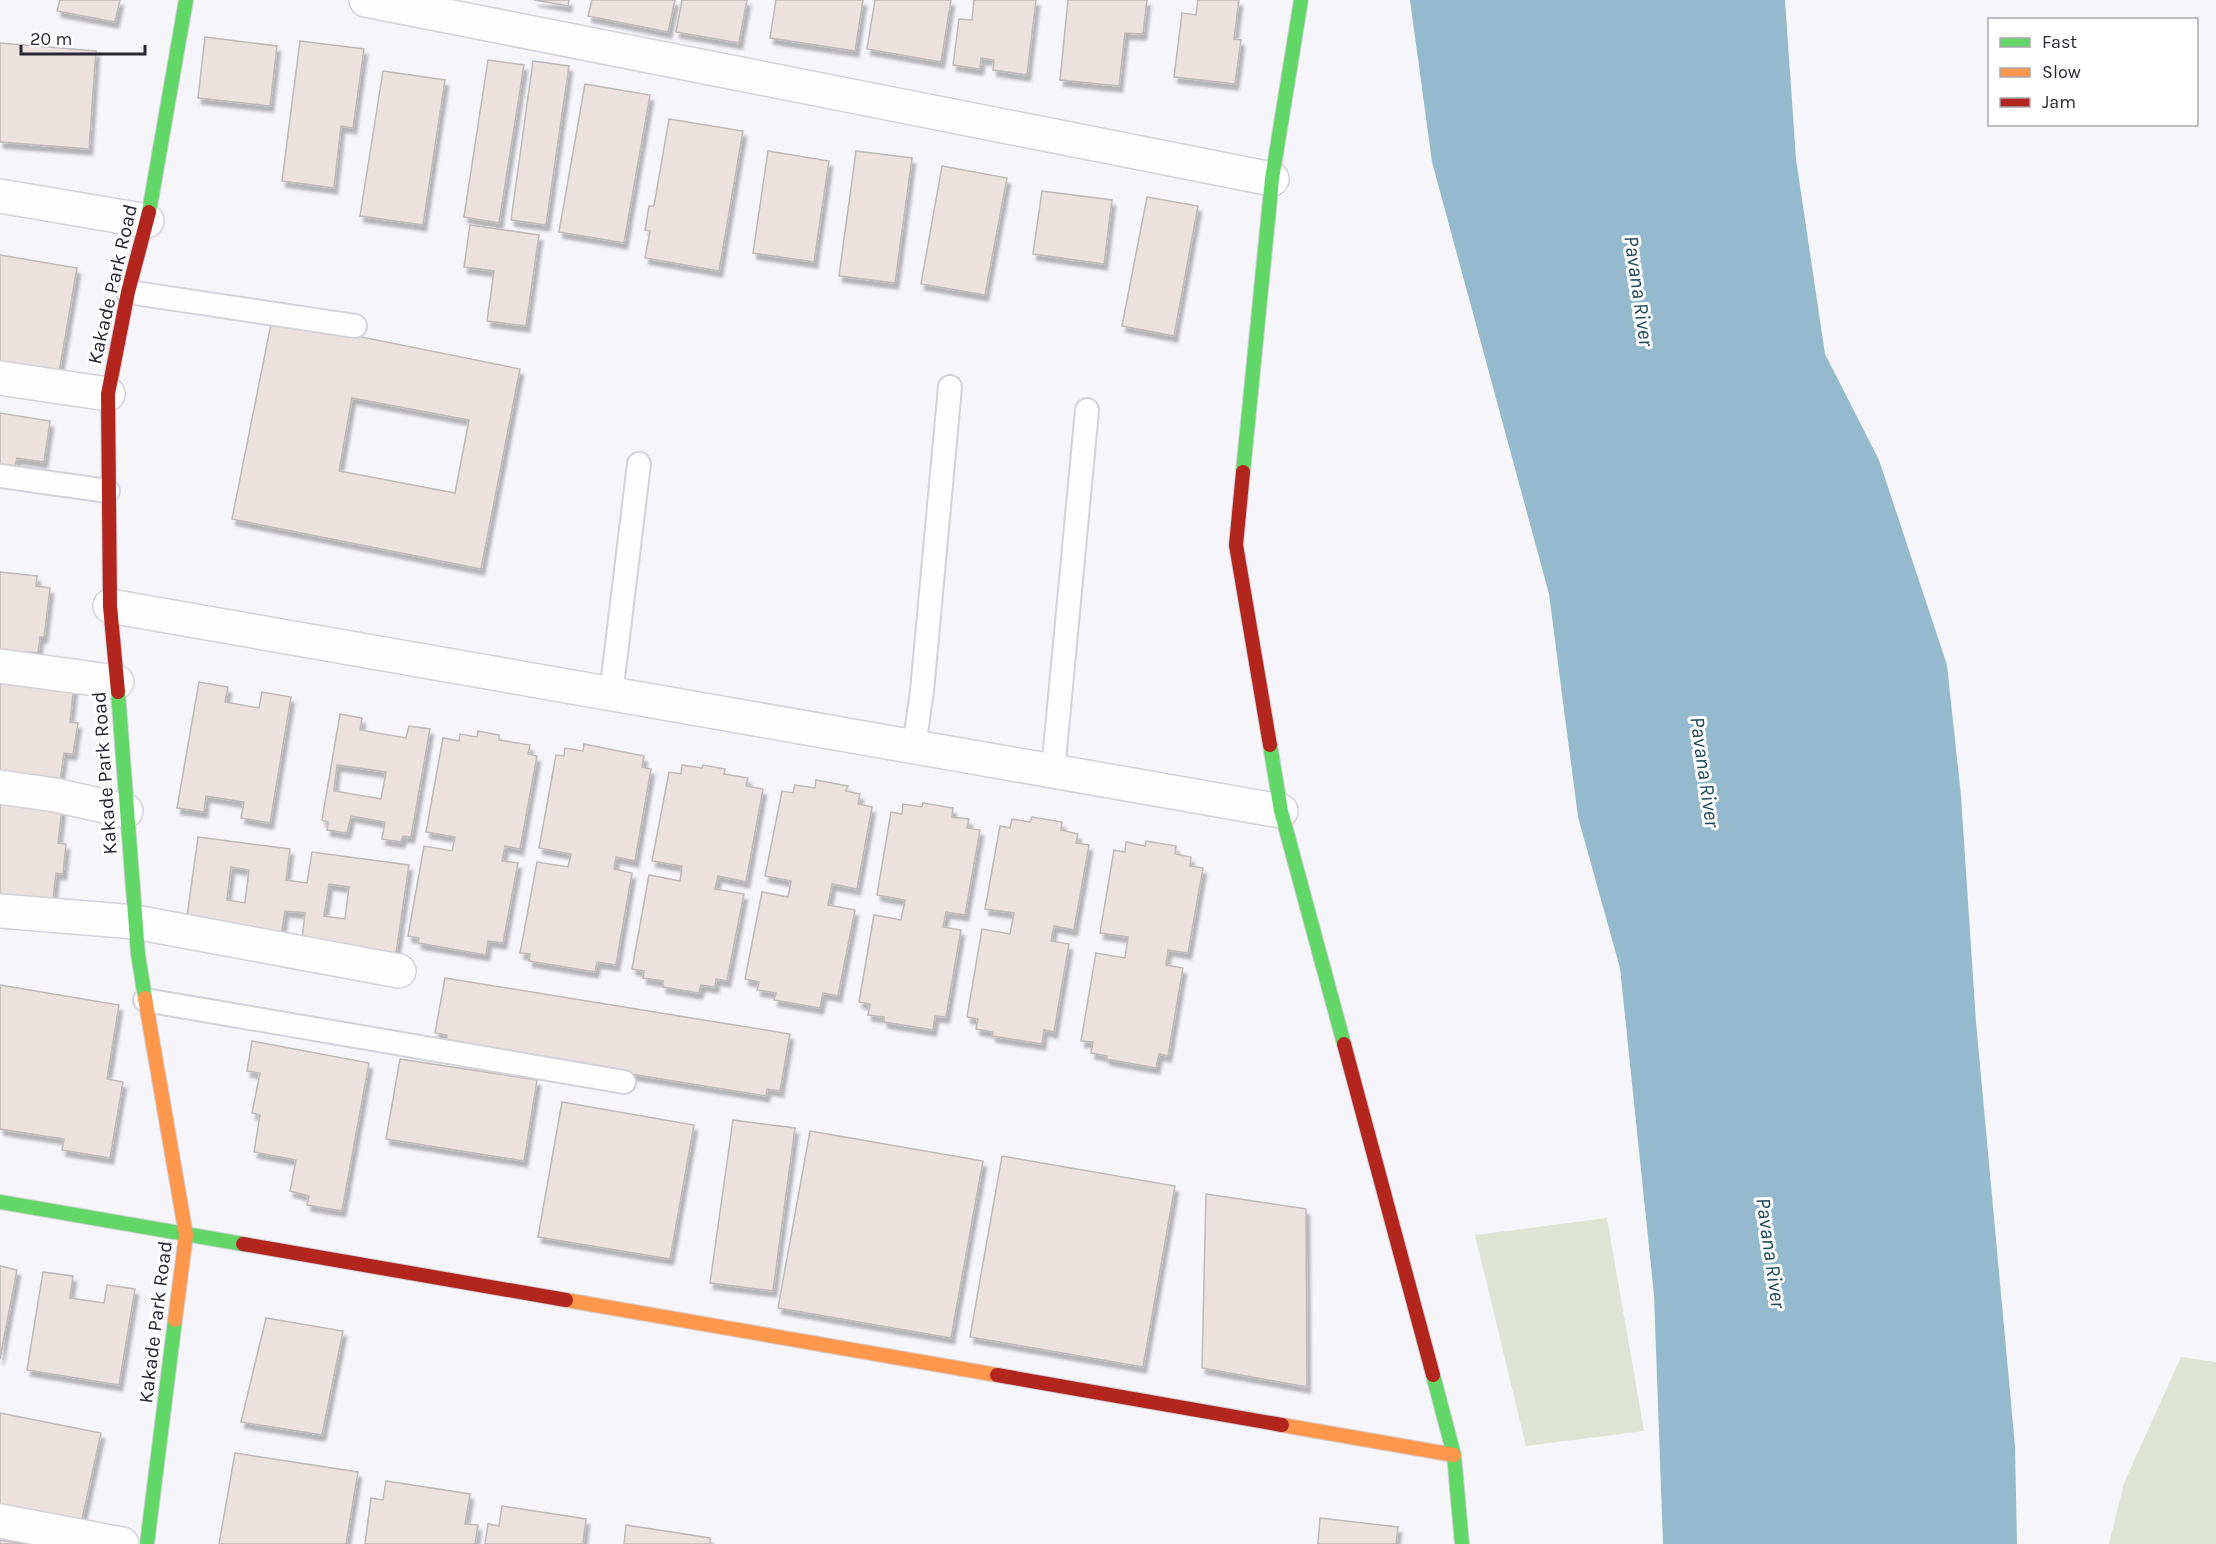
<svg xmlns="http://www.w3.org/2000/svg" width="2216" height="1544" font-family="Karla,sans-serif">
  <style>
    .green { fill: #dee3d4 }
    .water { fill: #96bacd }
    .building { fill: #ece1de; stroke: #beb8b7; stroke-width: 1.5; fill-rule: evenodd; filter: url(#shadow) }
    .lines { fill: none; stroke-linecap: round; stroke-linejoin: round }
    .lane-casing { stroke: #d3d1da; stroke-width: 26 }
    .street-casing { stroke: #d3d1da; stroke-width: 36 }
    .fast-casing { stroke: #d3d1da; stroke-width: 16 }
    .slow-casing { stroke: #d3d1da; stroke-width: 16 }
    .jam-casing { stroke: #d3d1da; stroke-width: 16 }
    .lane { stroke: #fefefe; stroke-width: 22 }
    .street { stroke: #fefefe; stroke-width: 33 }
    .fast { stroke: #63d668; stroke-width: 14 }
    .slow { stroke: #ff974d; stroke-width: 14 }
    .jam { stroke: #b3261e; stroke-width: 14 }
    .labels { text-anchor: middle; stroke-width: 6; stroke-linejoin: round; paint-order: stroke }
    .street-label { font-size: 20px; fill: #282632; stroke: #fff }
    .water-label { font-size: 21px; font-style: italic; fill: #1b475a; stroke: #fff }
  </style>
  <defs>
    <filter id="shadow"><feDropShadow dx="3.5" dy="6" stdDeviation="1.5" flood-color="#0004"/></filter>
  </defs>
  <rect width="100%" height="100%" fill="#f6f5fa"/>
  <g class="green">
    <path d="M1607,1218l37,213 -118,15 -51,-211z"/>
    <path d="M2181,1357l35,5v182h-107l15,-61z"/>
  </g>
  <path class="water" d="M1410,0h375l11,159 29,195 54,106 68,205 14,131 15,226 39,424 2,98h-354l-9,-249 -34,-327 -42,-151 -29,-223 -117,-432z"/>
  <g class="building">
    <path d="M60,0h60l-5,22 -58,-11z"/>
    <path d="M534,0h35l-1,6z"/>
    <path d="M592,0h83l-7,32 -80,-16z"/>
    <path d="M682,0h65l-8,43 -63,-11z"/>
    <path d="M776,0h87l-8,51 -85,-13z"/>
    <path d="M875,0h76l-10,62 -74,-13z"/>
    <path d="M974,0h62l-9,75 -34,-5 1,-10 -13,-2 -1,11 -27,-4 6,-46 13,1z"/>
    <path d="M1068,0h79l-4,34 -18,-1 -6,53 -59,-6z"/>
    <path d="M1198,0h41l-5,39 7,1 -6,44 -61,-7 8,-64 14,2z"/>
    <path d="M205,37l72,9 -7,60 -72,-8z"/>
    <path d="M300,41l64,8 -11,79 -12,-2 -7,62 -52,-7z"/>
    <path d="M0,43l96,8 -7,98 -89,-7z"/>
    <path d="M488,60l36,5 -25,158 -35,-6z"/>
    <path d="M533,61l36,5 -23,159 -35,-5z"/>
    <path d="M383,71l62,9 -22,145 -63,-9z"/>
    <path d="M585,84l65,11 -26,148 -65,-11z"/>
    <path d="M669,119l74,12 -24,140 -74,-13 5,-27 -5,-1 4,-24h5z"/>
    <path d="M768,151l61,10 -15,101 -61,-9z"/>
    <path d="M856,151l56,7 -17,125 -56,-7z"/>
    <path d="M942,166l65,12 -22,117 -64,-11z"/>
    <path d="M1042,191l70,9 -8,64 -71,-10z"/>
    <path d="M1147,197l51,9 -24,130 -52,-10z"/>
    <path d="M470,225l69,10 -13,91 -39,-5 7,-50 -30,-4z"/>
    <path d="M0,255l77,13 -18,105 -59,-10z"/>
    <path d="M272,319l248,50 -39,200 -249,-50zM352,398l117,22 -14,73 -116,-22z"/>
    <path d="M0,413l50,8 -6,41 -27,-4 -2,10 -15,-2z"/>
    <path d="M0,572l37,4 -1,10 14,2 -6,49h-4l-2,16 -10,-1 -1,11 -27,-3z"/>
    <path d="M0,675l74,11 -4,36 8,1 -5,31 -9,-1 -4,28 -60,-8z"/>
    <path d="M199,682l29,5 -3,15 34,6 3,-16 29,5 -21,126 -29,-5 3,-16 -38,-6 -2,16 -27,-4z"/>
    <path d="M340,714l22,4 -2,12 46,8 3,-12 21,3 -19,108 -8,-1 -2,6 -19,-3 3,-17 -34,-6 -4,17 -20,-3 1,-8 -6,-2zM337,765l49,7 -5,27 -47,-8z"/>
    <path d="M478,731l21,4v5l31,5 -2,9 9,2 -17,93 -15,-3 -3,15 16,2 -15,80 -15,-2 -2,14 -68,-12 1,-5 -11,-2 16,-90 28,5 3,-14 -29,-5 17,-94 16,3 1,-7 17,3z"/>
    <path d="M584,744l60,12 -2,11 9,2 -16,92 -19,-4 -2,12 18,4 -16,92 -19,-3 -2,10 -66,-11 1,-7 -10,-1 17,-91 31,5 3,-13 -32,-6 17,-93 8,1 1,-8 18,3z"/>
    <path d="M682,765l20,3 1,-3 22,4 -1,5 24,4 -2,8 17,3 -17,93 -28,-6 -3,13 29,5 -17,87 -11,-2 -1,8 -14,-2 -2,8 -36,-6v-6l-20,-3 1,-7 -12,-2 17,-94 31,6 2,-15 -30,-5 17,-89 12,2z"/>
    <path d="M816,780l32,6 -2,5 14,3 -2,10 14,3 -15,82 -25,-5 -4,21 27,5 -17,86 -15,-3 -3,15 -46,-8 2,-7 -19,-3 2,-8 -14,-3 17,-87 26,5 3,-16 -26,-5 17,-85 11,2 2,-8 20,3z"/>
    <path d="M0,801l62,8 -4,34 8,1 -3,30 -7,-1 -3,27 -53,-6z"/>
    <path d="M923,803l30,5 -1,9 17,2 -2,9 13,2 -15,85 -19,-3 -3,15 18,3 -15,87 -11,-1 -2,14 -49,-8v-5l-16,-2 2,-11 -11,-2 15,-87 27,5 4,-20 -28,-5 14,-83 11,2 1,-10 19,3z"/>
    <path d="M1032,817l30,5 -1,8 17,4 -2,9 13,2 -15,85 -20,-4 -3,15 18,3 -15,88 -10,-2 -2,14 -50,-8 1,-4 -17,-3 2,-10 -11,-2 15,-88 28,5 4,-21 -29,-4 15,-83 10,2 2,-9 18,3z"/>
    <path d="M198,837l92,12 -4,31 21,3 5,-31 97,13 -13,88 -94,-13 3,-27 -20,-2 -4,26 -95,-13zM231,867l18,3 -4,33 -18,-3zM329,884l20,3 -4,32 -21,-3z"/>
    <path d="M1146,841l30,5 -1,8 16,3 -1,9 13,2 -15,85 -20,-3 -2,15 17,3 -15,88 -9,-2 -3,14 -50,-9 1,-3 -16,-3 2,-11 -12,-1 15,-88 29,5 3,-21 -28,-4 14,-83 11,2 1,-10 19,4z"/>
    <path d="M445,978l345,56 -10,57 -13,-2 -1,7 -320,-52 1,-9 -12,-2z"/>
    <path d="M0,985l119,20 -12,74 16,3 -13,76 -48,-8 2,-11 -64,-10z"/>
    <path d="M252,1041l117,22 -27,148 -35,-6 2,-9 -19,-5 6,-31 -42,-8 6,-37 -8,-2 8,-40 -13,-2z"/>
    <path d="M400,1059l137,21 -13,81 -138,-22z"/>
    <path d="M562,1102l132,23 -24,134 -132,-22z"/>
    <path d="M733,1120l62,8 -22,163 -63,-8z"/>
    <path d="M810,1131l173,30 -32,177 -173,-30z"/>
    <path d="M1002,1156l173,30 -32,181 -173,-30z"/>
    <path d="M1206,1194l100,15 1,178 -105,-19z"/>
    <path d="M0,1266l17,4 -17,89z"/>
    <path d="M43,1272l30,4 -3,22 34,5 3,-18 28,4 -16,96 -92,-15z"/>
    <path d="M266,1318l77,13 -21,104 -81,-13z"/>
    <path d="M0,1413l101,20 -20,91 -81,-17z"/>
    <path d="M235,1453l123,19 -12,72h-127z"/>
    <path d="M386,1481l84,13 -5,30 13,1 -3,19h-110l6,-46 12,2z"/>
    <path d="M502,1506l84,13 -3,25h-98l3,-20 11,2z"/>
    <path d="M1320,1518l78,9 -2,17h-78z"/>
    <path d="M626,1525l84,13v6h-86z"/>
    <path d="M0,1540l25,4h-25z"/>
  </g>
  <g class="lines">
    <g class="lane-casing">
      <g id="lane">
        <path d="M128,292l227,34"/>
        <path d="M0,476l108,15"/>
        <path d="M611,694l28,-230"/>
        <path d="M914,747l8,-56 28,-304"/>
        <path d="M1053,771l34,-361"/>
        <path d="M145,1000l479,82"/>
      </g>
    </g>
    <g class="street-casing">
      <g id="street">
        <path d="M366,0l906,179"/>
        <path d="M0,196l147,25"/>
        <path d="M0,378l108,16"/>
        <path d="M110,606l1171,205"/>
        <path d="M0,666l117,16"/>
        <path d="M0,787l55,8 71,16"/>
        <path d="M0,911l135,11 264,49"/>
        <path d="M0,1521l122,23"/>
      </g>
    </g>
    <g class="fast-casing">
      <g id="fast">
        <path d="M149,212l37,-212"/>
        <path d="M1243,472l29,-293 29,-179"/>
        <path d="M118,692l20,262 7,44"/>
        <path d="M1270,745l11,66 63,233"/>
        <path d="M0,1202l243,42"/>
        <path d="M1433,1375l21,80 8,89"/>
        <path d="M147,1544l28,-224"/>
      </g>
    </g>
    <g class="slow-casing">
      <g id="slow">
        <path d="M145,998l41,237 -11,85"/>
        <path d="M566,1300l431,75"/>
        <path d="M1282,1425l172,30"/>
      </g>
    </g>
    <g class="jam-casing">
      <g id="jam">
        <path d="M1243,472l-7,73 34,200"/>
        <path d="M118,692l-8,-86 -2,-212 20,-102 21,-80"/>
        <path d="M1344,1044l89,331"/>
        <path d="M243,1244l323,56"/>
        <path d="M997,1375l285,50"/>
      </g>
    </g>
    <use href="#lane" class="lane"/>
    <use href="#street" class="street"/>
    <use href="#fast" class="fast"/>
    <use href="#slow" class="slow"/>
    <use href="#jam" class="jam"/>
  </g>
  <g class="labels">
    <g class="street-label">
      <text transform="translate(112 284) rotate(-77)" y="7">Kakade Park Road</text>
      <text transform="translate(104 773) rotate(-94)" y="7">Kakade Park Road</text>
      <text transform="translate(155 1322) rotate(-83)" y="7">Kakade Park Road</text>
    </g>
    <g class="water-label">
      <text transform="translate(1639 291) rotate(82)" y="7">Pavana River</text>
      <text transform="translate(1705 772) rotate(82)" y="7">Pavana River</text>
      <text transform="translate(1771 1253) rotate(82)" y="7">Pavana River</text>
    </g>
  </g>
  <rect x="1988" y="18" width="210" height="108" fill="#ffffff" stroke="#a9a8ad" stroke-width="1.5"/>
  <rect x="2000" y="38" width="30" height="9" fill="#63d668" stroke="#a9a8ad" stroke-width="1.5"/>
  <text x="2042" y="48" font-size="18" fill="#282632">Fast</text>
  <rect x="2000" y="68" width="30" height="9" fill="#ff974d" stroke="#a9a8ad" stroke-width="1.5"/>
  <text x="2042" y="78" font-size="18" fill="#282632">Slow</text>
  <rect x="2000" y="98" width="30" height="9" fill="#b3261e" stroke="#a9a8ad" stroke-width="1.5"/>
  <text x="2042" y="108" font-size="18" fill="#282632">Jam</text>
  <path d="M21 45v9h124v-9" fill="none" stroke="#282632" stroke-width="3"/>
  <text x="30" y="45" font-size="18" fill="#282632" stroke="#ffffff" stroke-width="4.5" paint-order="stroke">20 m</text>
</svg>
